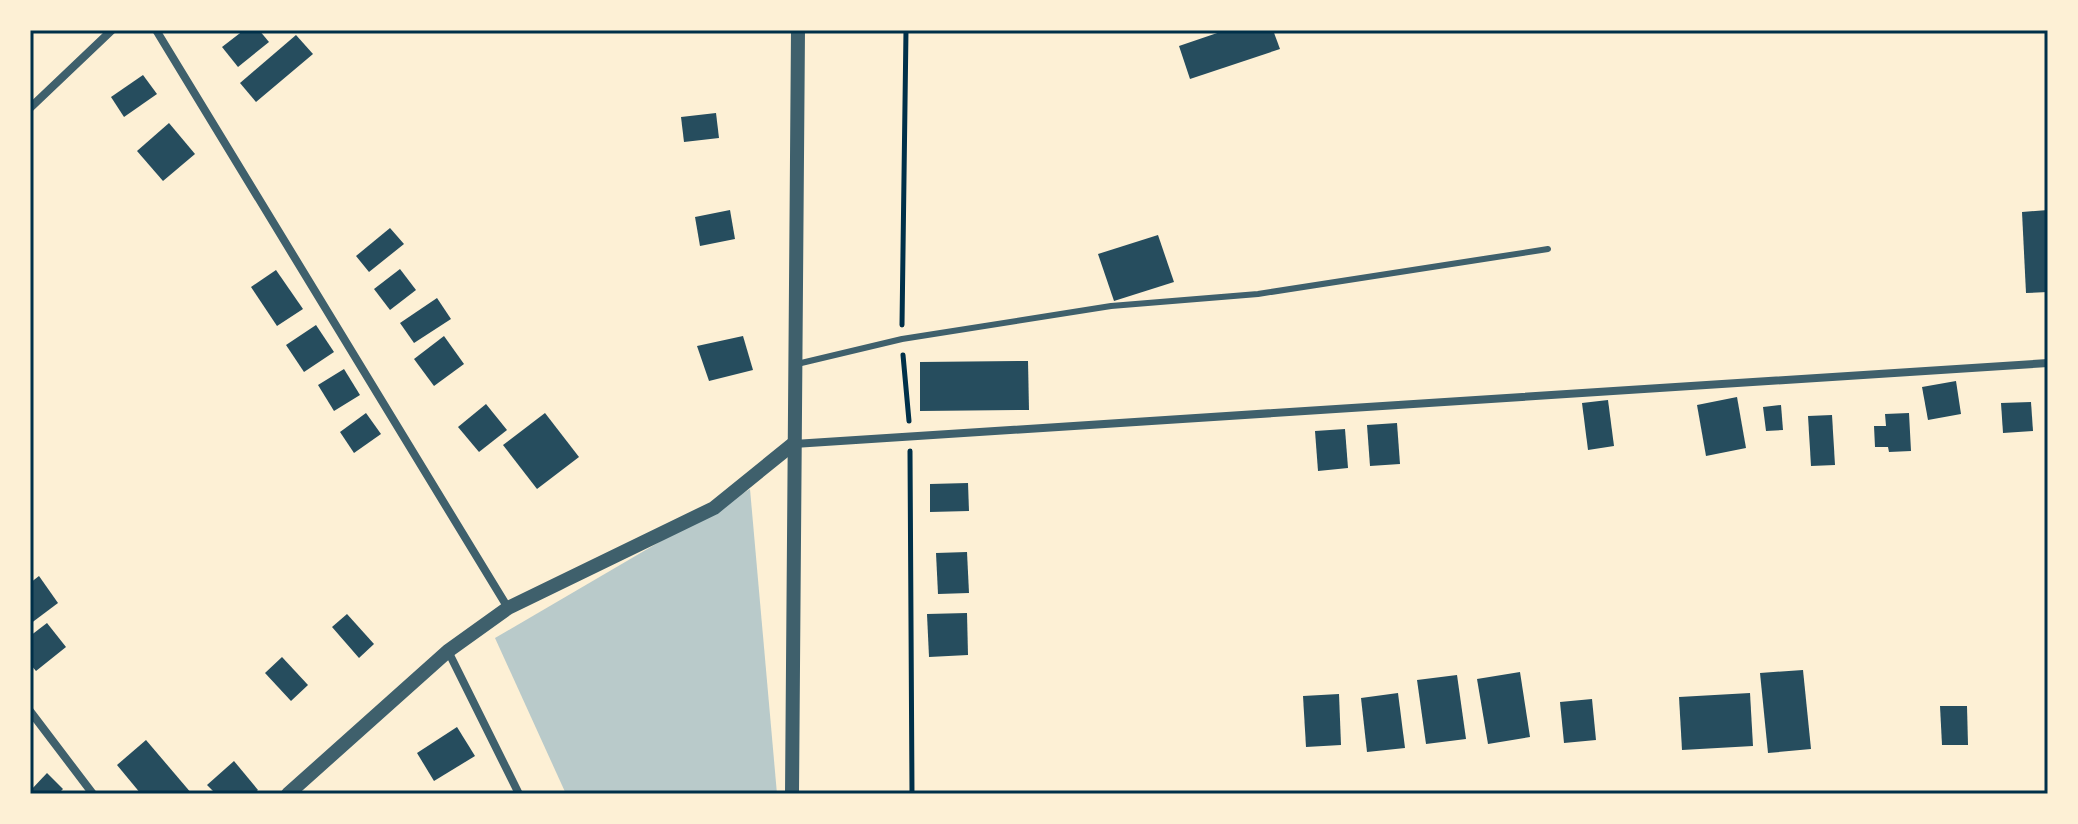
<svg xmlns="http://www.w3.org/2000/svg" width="2078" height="824" font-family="Arial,sans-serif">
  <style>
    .green { fill: #b9caca }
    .building { fill: #264d5e }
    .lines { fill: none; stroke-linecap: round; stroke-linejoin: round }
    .path { stroke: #003049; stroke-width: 5 }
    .service { stroke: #3f606c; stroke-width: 6 }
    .minor { stroke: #3f606c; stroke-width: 8 }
    .tertiary { stroke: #3f606c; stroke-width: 14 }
    .neatline { fill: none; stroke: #003049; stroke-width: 3 }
  </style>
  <rect width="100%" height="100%" fill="#fdf0d5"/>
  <path class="green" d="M750,489l27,305h-211l-71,-156z"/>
  <g class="building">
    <path d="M244,30h15l10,12 -31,25 -16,-20z"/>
    <path d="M1226,30h47l7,19 -90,30 -11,-33z"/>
    <path d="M296,35l17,19 -57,48 -16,-19z"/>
    <path d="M143,75l14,19 -33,23 -13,-20z"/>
    <path d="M716,113l3,25 -35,4 -3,-25z"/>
    <path d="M169,123l26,31 -32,27 -26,-30z"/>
    <path d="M730,210l5,29 -35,7 -5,-29z"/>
    <path d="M2048,210v82l-22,1 -4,-81z"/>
    <path d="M390,228l14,16 -35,28 -13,-16z"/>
    <path d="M1158,235l16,47 -60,19 -16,-47z"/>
    <path d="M400,269l16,21 -26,20 -16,-21z"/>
    <path d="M276,270l27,39 -26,17 -26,-39z"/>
    <path d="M437,298l14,21 -37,24 -14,-20z"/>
    <path d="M316,325l18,27 -30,20 -18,-27z"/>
    <path d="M444,336l20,28 -30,22 -20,-27z"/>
    <path d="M743,336l10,34 -44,11 -12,-35z"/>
    <path d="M1028,361l1,49 -109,1v-49z"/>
    <path d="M344,369l16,26 -26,16 -16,-26z"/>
    <path d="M1956,381l5,33 -33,6 -6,-33z"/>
    <path d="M1737,397l9,51 -40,8 -9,-51z"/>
    <path d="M1608,400l6,46 -26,4 -6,-47z"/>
    <path d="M2031,402l2,29 -30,2 -2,-30z"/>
    <path d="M486,404l21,26 -28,22 -21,-25z"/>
    <path d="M1781,405l2,25 -17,1 -3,-24z"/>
    <path d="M366,413l15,21 -27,19 -14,-21z"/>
    <path d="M545,413l34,44 -42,32 -34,-44z"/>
    <path d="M1909,413l2,38 -22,1 -1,-5h-13l-1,-21h12l-1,-12z"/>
    <path d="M1832,415l3,50 -24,1 -3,-50z"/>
    <path d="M1397,423l3,41 -30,2 -3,-41z"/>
    <path d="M1345,429l3,39 -30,3 -3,-40z"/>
    <path d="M968,483l1,28 -39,1v-28z"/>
    <path d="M967,552l2,41 -31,1 -2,-41z"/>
    <path d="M39,576l19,27 -28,21v-41z"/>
    <path d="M967,613l1,42 -39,2 -2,-43z"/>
    <path d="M347,614l27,30 -15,14 -27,-31z"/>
    <path d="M47,623l19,24 -30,24 -6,-7v-28z"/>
    <path d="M282,657l26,28 -17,16 -26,-28z"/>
    <path d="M1803,670l8,79 -43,4 -8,-80z"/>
    <path d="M1520,672l10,65 -42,7 -11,-65z"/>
    <path d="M1457,675l9,64 -40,5 -9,-64z"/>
    <path d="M1398,693l7,55 -38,4 -6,-54z"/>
    <path d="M1750,693l3,53 -71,4 -3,-53z"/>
    <path d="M1339,694l2,51 -35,2 -3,-51z"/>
    <path d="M1592,699l4,41 -32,3 -4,-41z"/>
    <path d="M1940,706h27l1,39h-26z"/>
    <path d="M457,727l18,29 -41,25 -17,-28z"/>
    <path d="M146,740l46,54h-51l-24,-29z"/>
    <path d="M234,761l24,29 -5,4h-37l-9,-9z"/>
    <path d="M47,773l16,16 -5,5h-28v-3z"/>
  </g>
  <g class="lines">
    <g class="path">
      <path d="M902,325l4,-295"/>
      <path d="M903,355l6,66"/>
      <path d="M910,451l2,343"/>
    </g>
    <path class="service" d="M797,364l105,-25 209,-33 147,-12 290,-45"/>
    <g class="minor">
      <path d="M156,30l352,578"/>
      <path d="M30,108l82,-78"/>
      <path d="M794,444l1254,-81"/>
      <path d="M448,651l71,143"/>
      <path d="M30,711l63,83"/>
    </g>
    <g class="tertiary">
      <path d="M288,794l160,-143 60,-43 206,-100 79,-64"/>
      <path d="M792,794l6,-764"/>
    </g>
  </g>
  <rect width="2078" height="824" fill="none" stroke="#fdf0d5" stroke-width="64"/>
  <rect x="32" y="32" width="2014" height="760" class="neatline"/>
</svg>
